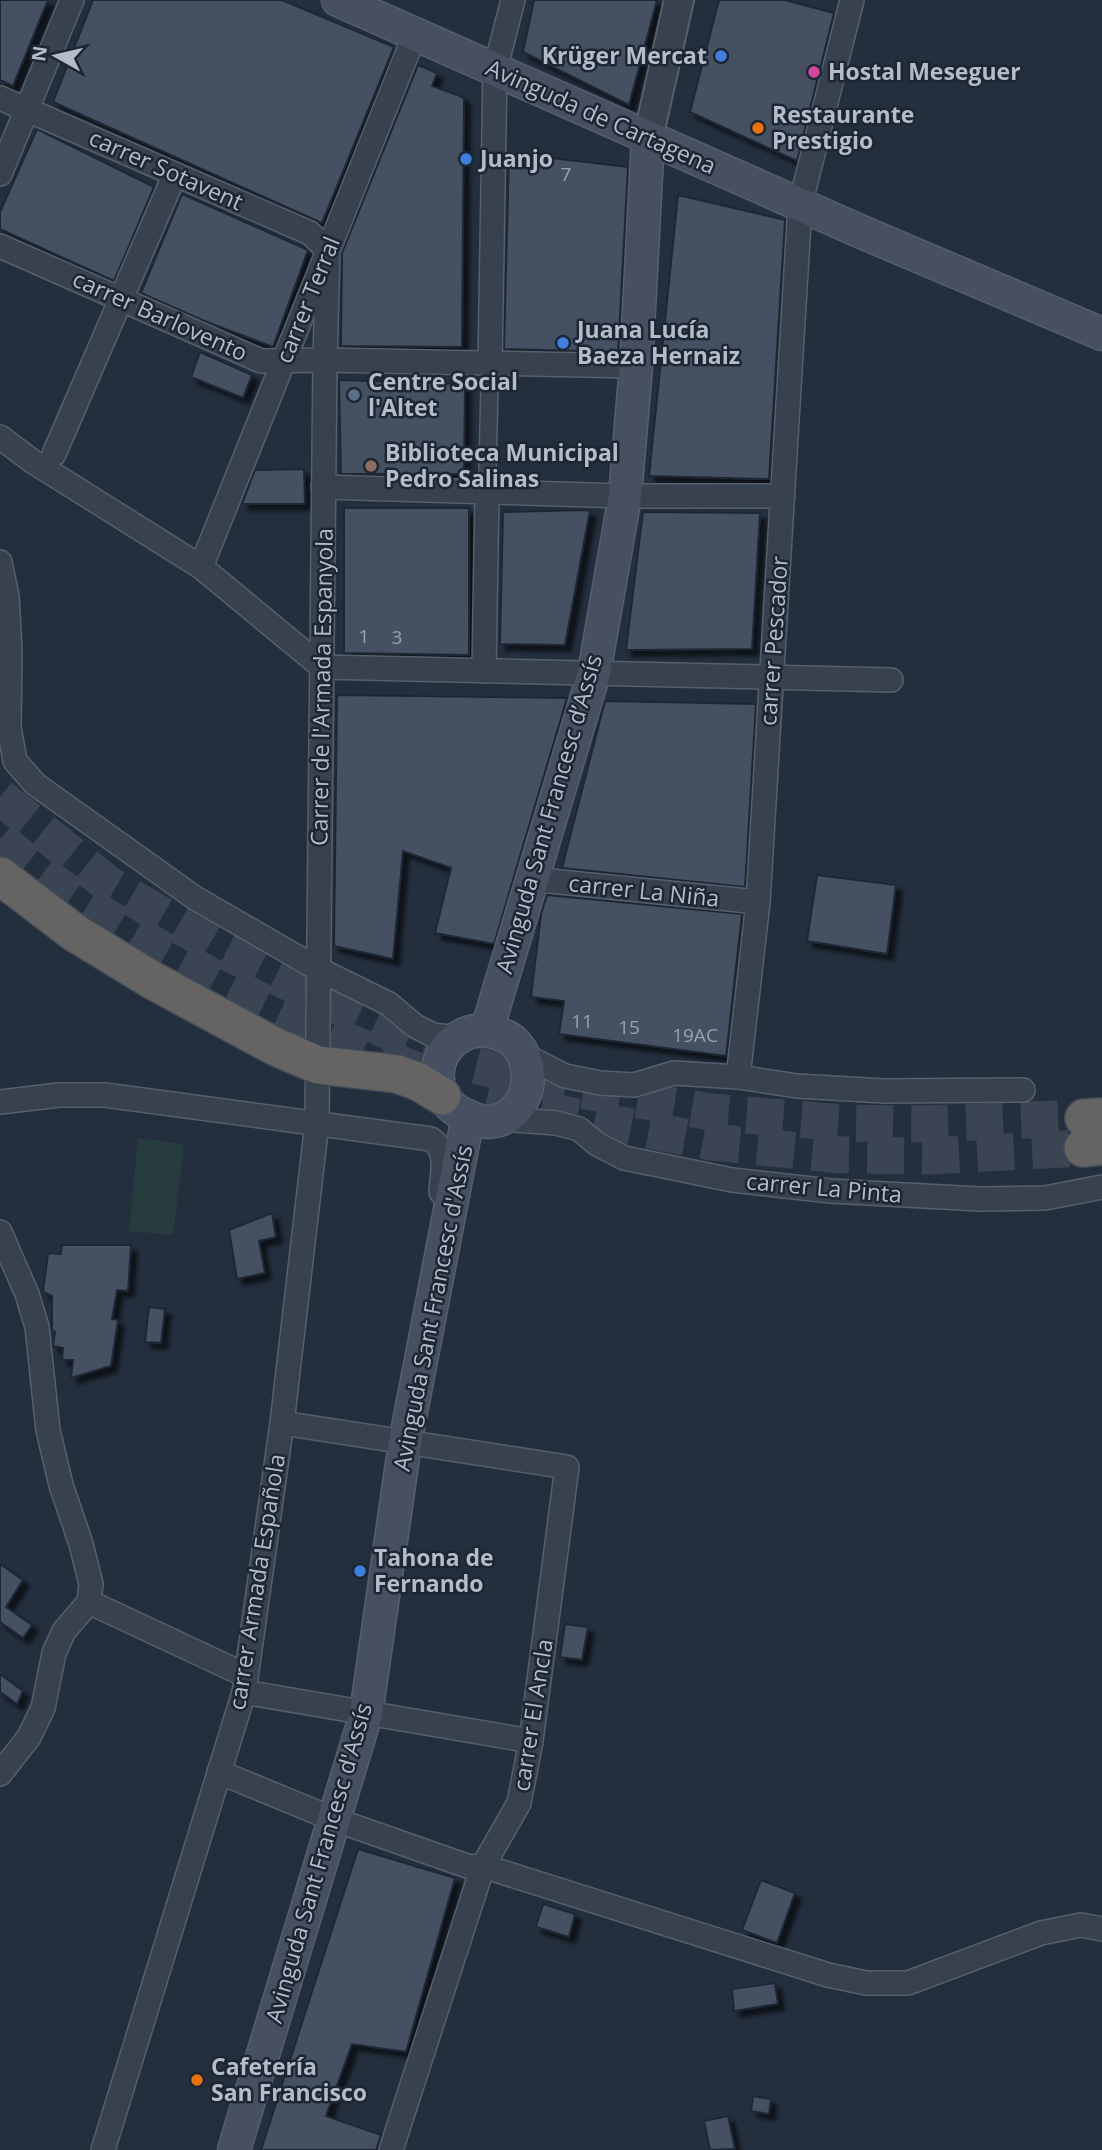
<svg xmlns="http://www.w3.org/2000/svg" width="1102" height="2150" font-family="'Open Sans',sans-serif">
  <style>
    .pitch { fill: #263c3f }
    .building { fill: #455162; stroke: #1f2835; stroke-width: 2; filter: url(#shadow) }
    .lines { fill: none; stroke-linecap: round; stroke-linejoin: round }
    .trunk-tunnel { stroke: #3a4453; stroke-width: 37; stroke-dasharray: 37 18; stroke-linecap: butt }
    .pedestrian-casing { stroke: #565f6c; stroke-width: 19 }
    .minor-casing { stroke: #565f6c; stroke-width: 26 }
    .tertiary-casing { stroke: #565f6c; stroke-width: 32 }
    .secondary-casing { stroke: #565f6c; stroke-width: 35 }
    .trunk-casing { stroke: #434c59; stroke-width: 40 }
    .pedestrian { stroke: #38414e; stroke-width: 16 }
    .minor { stroke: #38414e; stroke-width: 23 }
    .tertiary { stroke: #38414e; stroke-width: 28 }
    .secondary { stroke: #465061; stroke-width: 32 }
    .trunk { stroke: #656462; stroke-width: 37 }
    .shop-dot { fill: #3f7fe0; stroke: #1d2633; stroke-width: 2.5 }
    .hotel-dot { fill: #d1479c; stroke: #1d2633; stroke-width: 2.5 }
    .food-dot { fill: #e8710a; stroke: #1d2633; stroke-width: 2.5 }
    .service-dot { fill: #5c6f8a; stroke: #1d2633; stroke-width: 2.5 }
    .education-dot { fill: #8d6e63; stroke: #1d2633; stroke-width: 2.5 }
    .labels { text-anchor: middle; stroke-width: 5; stroke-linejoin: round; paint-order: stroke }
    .number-label { font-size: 19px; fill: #98a1af }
    .poi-label { font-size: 23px; font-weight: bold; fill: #b4bcc9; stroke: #1d2633; text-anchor: start }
    .street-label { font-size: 23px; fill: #b4bcc9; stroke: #1d2633 }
  </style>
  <defs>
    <filter id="shadow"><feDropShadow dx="6" dy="6" stdDeviation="2" flood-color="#0009"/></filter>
  </defs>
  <rect width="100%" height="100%" fill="#242f3e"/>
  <path class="pitch" d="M138,1138l46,6 -11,91 -44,-4z"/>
  <g class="building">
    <path d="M0,0h48l-35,86 -13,-6z"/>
    <path d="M93,0h189l112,47 -72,176 -269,-121z"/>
    <path d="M534,0h123l-28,105 -106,-53z"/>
    <path d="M719,0h66l49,13 -37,148 -107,-49z"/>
    <path d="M418,65l19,8 -5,13 28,10 4,3 -2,248 -121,-1 1,-93z"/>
    <path d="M37,129l117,58 -40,94 -114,-52v-17z"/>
    <path d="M509,153l119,14 -10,185 -114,-3z"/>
    <path d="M182,194l126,56 -35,97 -71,-27 -61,-27z"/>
    <path d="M678,195l107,25 -16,259 -120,-3z"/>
    <path d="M200,352l52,23 -9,23 -52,-21z"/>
    <path d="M339,380l126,4 -1,90h-123z"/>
    <path d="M304,469l1,35h-63l13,-34z"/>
    <path d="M344,508h125v147l-125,-2z"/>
    <path d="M590,510l-25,135 -65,-1 3,-132z"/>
    <path d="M643,512l117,1 -8,136 -126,1z"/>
    <path d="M337,695l230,3 -73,246 -59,-11 16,-65 -48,-17 -10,108 -59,-13z"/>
    <path d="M605,701l151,3 -11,183 -183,-19z"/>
    <path d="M817,875l79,10 -9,69 -80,-13z"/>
    <path d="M547,895l195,19 -16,142 -167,-22 5,-33 -33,-4 10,-83z"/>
    <path d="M272,1213l4,24 -17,4 6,32 -28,6 -8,-49z"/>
    <path d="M62,1245h69l-3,46 -11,-1 -5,29 6,1 -7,46 -40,12 2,-18h-11l1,-12 -10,-2 2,-14 -3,-2v-34l-9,-4 5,-39 13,1z"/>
    <path d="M149,1307l16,2 -4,34 -16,-1z"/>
    <path d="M0,1564l23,16 -17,27 26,18 -9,13 -23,-16z"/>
    <path d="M565,1624l23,3 -6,33 -22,-3z"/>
    <path d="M0,1674l23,17 -6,13 -17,-12z"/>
    <path d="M358,1849l97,29 -49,174 -54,-8 -26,72 55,19 -5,15h-115z"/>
    <path d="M761,1880l34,13 -18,50 -35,-13z"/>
    <path d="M543,1904l32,10 -6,23 -33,-10z"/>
    <path d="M775,1983l3,21 -44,7 -2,-22z"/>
    <path d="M753,2096l18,3 -2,15 -18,-3z"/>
    <path d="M728,2116l7,33 -25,1 -6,-29z"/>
  </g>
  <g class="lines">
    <g class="trunk-tunnel">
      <path d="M0,797l108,87 107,62 177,87 75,30 101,25 143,24 132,11 79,1 162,-6"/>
      <path d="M0,839c44,41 97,73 149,103 88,50 177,92 271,130"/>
      <path d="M488,1094l79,21 145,27 129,13 90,1 152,-8"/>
    </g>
    <g class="pedestrian-casing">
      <path id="pedestrian" d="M487,491l3,-128"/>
    </g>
    <g class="minor-casing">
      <g id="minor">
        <path d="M0,98l310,135 18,17 -3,110 -8,763 -35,300 -38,269 -141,458"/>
        <path d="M0,174l72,-174"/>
        <path d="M0,246l261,115 64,-1 311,6"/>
        <path d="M490,363l5,-293 18,-70"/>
        <path d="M0,437l32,24 169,106 121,100 569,13"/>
        <path d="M54,454l121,-280"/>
        <path d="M323,487l302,9h158"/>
        <path d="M0,562l7,34 3,54 -1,77 6,34 20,23 160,114 123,71 71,35 26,22 18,9 23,3"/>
        <path d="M201,567l214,-533"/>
        <path d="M484,671l3,-180"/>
        <path d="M531,879l227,23"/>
        <path d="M522,1054l43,22 35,7 34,2 40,-12 64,4 59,9 87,5 139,-1"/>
        <path d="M738,1077l20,-175 42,-697 52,-205"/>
        <path d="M0,1102l59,-7h46l326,44c18,12 11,34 10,53"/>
        <path d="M503,1119l53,4 23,6 18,15 27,14 108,22 98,11 150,8 65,-1 57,-11"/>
        <path d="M0,1232l27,62 10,33 11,103 13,55 20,59 10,40 -2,18 -25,29 -10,22 -11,55 -14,29 -29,37"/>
        <path d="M282,1423l285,44 -36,274 -12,62 -36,63 -92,284"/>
        <path d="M89,1602l156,73"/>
        <path d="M244,1692l287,49"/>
        <path d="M219,1772l114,47 137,48 13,-1 345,109 38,8h42l133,-50 40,-8 21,4"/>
      </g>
    </g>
    <g class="tertiary-casing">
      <path id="tertiary" d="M648,138l31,-138"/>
    </g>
    <g class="secondary-casing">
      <g id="secondary">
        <path d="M338,0l526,233 238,101"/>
        <path d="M487,1030l107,-357 31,-177 11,-130 12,-228"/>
        <path d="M487,1030c8,2 18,5 25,10 29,25 17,80 -24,82 -7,0 -14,-3 -21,-6 -49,-20 -33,-87 20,-86z"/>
        <path d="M234,2150l132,-436 39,-271 63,-326"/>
      </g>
    </g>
    <g class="trunk-casing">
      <g id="trunk">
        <path d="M0,876l75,57 77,47 124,67 42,18 79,9 22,8 23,14"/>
        <path d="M1084,1118l18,-1"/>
        <path d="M1083,1148l19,-2"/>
      </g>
    </g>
    <use href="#pedestrian" class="pedestrian"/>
    <use href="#minor" class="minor"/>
    <use href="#tertiary" class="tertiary"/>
    <use href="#secondary" class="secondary"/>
    <use href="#trunk" class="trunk"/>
  </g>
  <g class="shop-dot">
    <circle cx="721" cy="56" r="7"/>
    <circle cx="466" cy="159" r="7"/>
    <circle cx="563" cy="343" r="7"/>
    <circle cx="360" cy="1571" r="7"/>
  </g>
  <circle class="hotel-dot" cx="814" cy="72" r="7"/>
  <g class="food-dot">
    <circle cx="758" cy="128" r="7"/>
    <circle cx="197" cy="2080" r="7"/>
  </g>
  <circle class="service-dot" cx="354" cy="395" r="7"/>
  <circle class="education-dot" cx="371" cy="466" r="7"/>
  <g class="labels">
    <g class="number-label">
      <text x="566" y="181">7</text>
      <text x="364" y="643">1</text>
      <text x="397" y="644">3</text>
      <text x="582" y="1028">11</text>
      <text x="629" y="1034">15</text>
      <text x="695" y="1042">19AC</text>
    </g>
    <g class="poi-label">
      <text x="707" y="64" text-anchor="end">Krüger Mercat</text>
      <text x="828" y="80">Hostal Meseguer</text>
      <text x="772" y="123">Restaurante<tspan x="772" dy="26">Prestigio</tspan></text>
      <text x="480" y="167">Juanjo</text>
      <text x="577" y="338">Juana Lucía<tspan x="577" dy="26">Baeza Hernaiz</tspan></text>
      <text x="368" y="390">Centre Social<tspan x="368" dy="26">l'Altet</tspan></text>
      <text x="385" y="461">Biblioteca Municipal<tspan x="385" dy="26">Pedro Salinas</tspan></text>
      <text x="374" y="1566">Tahona de<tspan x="374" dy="26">Fernando</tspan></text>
      <text x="211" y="2075">Cafetería<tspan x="211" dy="26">San Francisco</tspan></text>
    </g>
    <g class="street-label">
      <text transform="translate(601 117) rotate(24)" y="8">Avinguda de Cartagena</text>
      <text transform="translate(166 170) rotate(24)" y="8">carrer Sotavent</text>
      <text transform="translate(308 300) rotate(-68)" y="8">carrer Terral</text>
      <text transform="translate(160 316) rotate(24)" y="8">carrer Barlovento</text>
      <text transform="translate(774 641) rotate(-86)" y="8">carrer Pescador</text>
      <text transform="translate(322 687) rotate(-89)" y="8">Carrer de l'Armada Espanyola</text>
      <text transform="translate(549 814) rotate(-74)" y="8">Avinguda Sant Francesc d’Assís</text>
      <text transform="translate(644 891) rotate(6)" y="8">carrer La Niña</text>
      <text transform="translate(824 1188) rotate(5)" y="8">carrer La Pinta</text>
      <text transform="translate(433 1308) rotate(-79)" y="8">Avinguda Sant Francesc d'Assís</text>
      <text transform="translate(257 1582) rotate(-81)" y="8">carrer Armada Española</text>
      <text transform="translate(533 1715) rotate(-81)" y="8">carrer El Ancla</text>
      <text transform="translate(319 1863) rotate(-74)" y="8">Avinguda Sant Francesc d'Assís</text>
    </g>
  </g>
  <g transform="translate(56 56) rotate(278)" stroke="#1d2633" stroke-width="5" paint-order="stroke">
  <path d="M0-5L12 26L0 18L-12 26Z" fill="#b4bcc9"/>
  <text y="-10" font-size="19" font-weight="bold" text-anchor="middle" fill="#b4bcc9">N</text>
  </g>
</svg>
